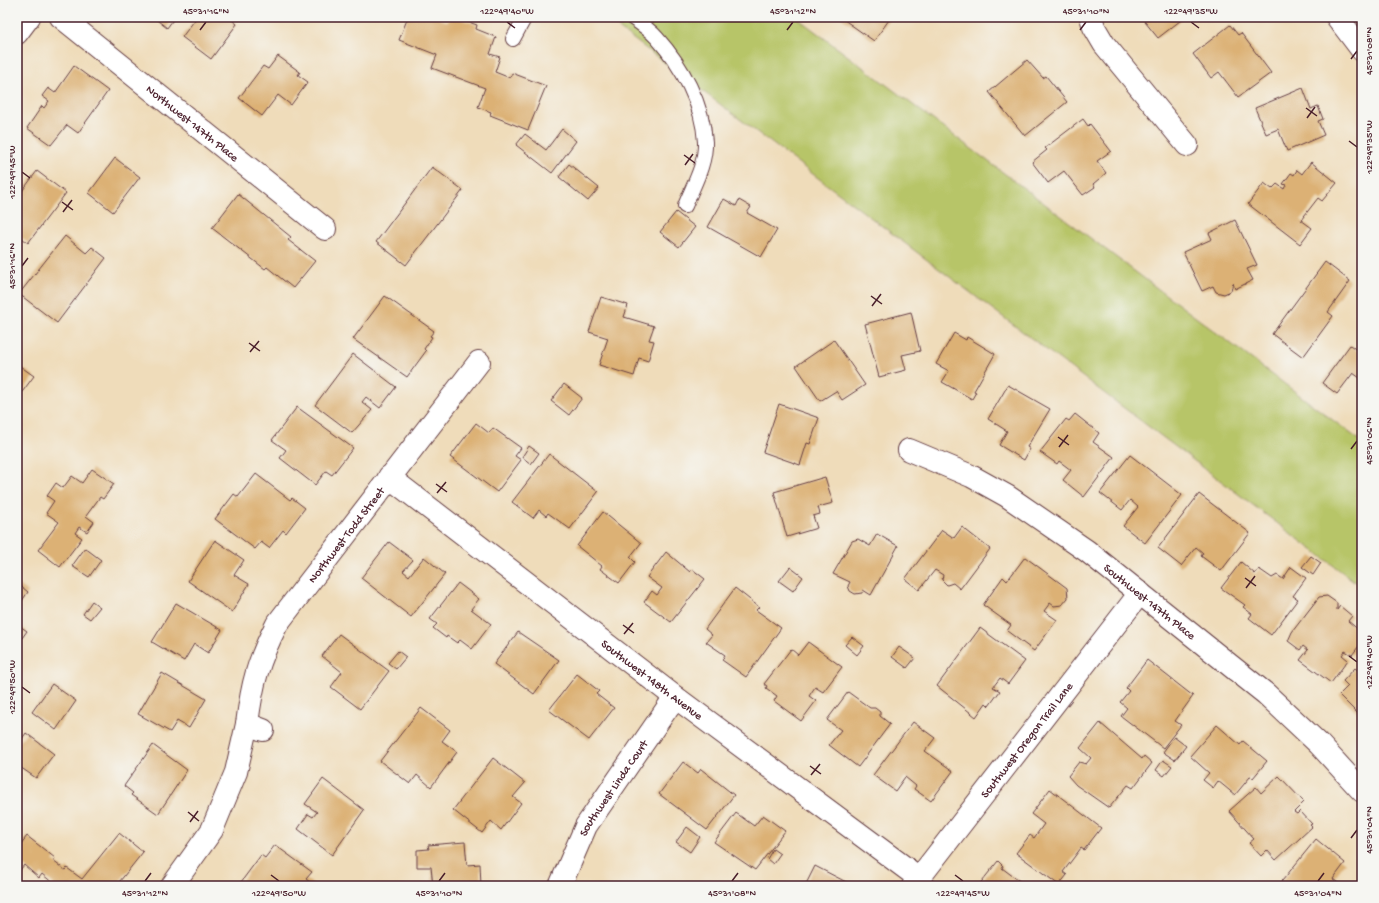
<svg xmlns="http://www.w3.org/2000/svg" width="1379" height="903" font-family="'Gochi Hand',sans-serif">
  <style>
    .green { fill: #b7c567; stroke: #807249 }
    .building { fill: #dcb175 }
    .lines { fill: none; stroke-linecap: round; stroke-linejoin: round }
    .lane-casing { stroke: #633b40; stroke-width: 16 }
    .street-casing { stroke: #633b40; stroke-width: 24 }
    .lane { stroke: #fff; stroke-width: 14 }
    .street { stroke: #fff; stroke-width: 22 }
    .ticks { fill: none; stroke: #4a1f2b; stroke-width: 1.5 }
    .labels { text-anchor: middle; stroke-width: 3; stroke-linejoin: round; paint-order: stroke }
    .street-label { font-size: 12px; fill: #4a1f2b; stroke: #f6f6f2 }
    .neatline { fill: none; stroke: #4a1f2b; stroke-width: 1.5 }
    .ticks-label { font-size: 10px; text-anchor: middle; fill: #4a1f2b }
  </style>
  <rect width="100%" height="100%" fill="#f6f6f2"/>
  <filter id="ink" filterUnits="userSpaceOnUse"><feTurbulence type="fractalNoise" baseFrequency=".025" numOctaves="2"/><feDisplacementMap in="SourceGraphic" scale="8" xChannelSelector="R" yChannelSelector="G"/><feConvolveMatrix kernelMatrix="1 2 1 2 8 2 1 2 1" color-interpolation-filters="sRGB"/></filter>
  <filter id="wash" filterUnits="userSpaceOnUse"><feTurbulence type="fractalNoise" baseFrequency=".012" numOctaves="4" result="noise"/><feDisplacementMap in="SourceGraphic" scale="16" xChannelSelector="R" yChannelSelector="G"/><feGaussianBlur stdDeviation="0.9" result="paint"/><feColorMatrix in="noise" values="0 0 0 0 0 0 0 0 0 0 0 0 0 0 0 0 0 1.4 0 .05"/><feComposite in="paint" operator="in"/></filter>
  <g filter="url(#wash)">
    <rect width="100%" height="100%" fill="#efdcba"/>
    <path class="green" d="M604,17h192l566,425v145z"/>
    <g id="blocks">
      <g class="building">
        <path d="M153,17h22l-8,11z"/>
        <path d="M197,17h31l9,7 -26,35 -29,-22z"/>
        <path d="M408,17h27l13,5 2,-5h5l22,8 -1,4 20,8 -6,17 10,3 -5,15 15,6 2,-5 34,13 -18,44 -38,-15 1,-3 -13,-5 7,-19 -53,-20 5,-13 -38,-15z"/>
        <path d="M840,17h51l-17,24z"/>
        <path d="M1141,17h44l-27,21z"/>
        <path d="M1230,25l8,10 3,-2 30,40 -33,24 -19,-25 -8,6 -18,-24z"/>
        <path d="M278,56l22,16 -2,3 10,7 -17,23 -13,-10 -16,21 -23,-18 24,-32 5,3z"/>
        <path d="M1027,60l16,18 3,-2 21,26 -42,34 -36,-44z"/>
        <path d="M74,66l34,25 -30,42 -11,-8 -16,20 -24,-17 15,-22 2,2 5,-7 -7,-5 6,-8 7,5z"/>
        <path d="M1303,88l8,21 7,-3 5,13 -5,2 6,14 -37,16 -9,-22 -12,5 -11,-26z"/>
        <path d="M1083,119l5,7 2,-2 21,27 -14,10 9,12 -13,11 2,3 -12,8 -19,-24 -16,12 -16,-21 15,-12 -2,-2z"/>
        <path d="M562,129l14,12 -24,32 -36,-28 9,-11 21,16z"/>
        <path d="M115,158l25,19 -27,35 -24,-19z"/>
        <path d="M1311,162l26,21 -15,18 -4,-3 -17,22 11,8 -12,16 -52,-40 16,-21 8,6 5,-5 7,5 2,-4 -3,-1 8,-11 3,2 3,-5 5,4z"/>
        <path d="M569,164l30,24 -11,13 -29,-24z"/>
        <path d="M432,167l31,23 -57,75 -30,-23z"/>
        <path d="M37,171l29,22 -38,50 -6,-5 -5,6v-46z"/>
        <path d="M238,194l53,43 -3,3 27,21 -22,27 -26,-21 -2,2 -53,-41z"/>
        <path d="M724,199l12,7 3,-6 12,7 -4,6 30,17 -16,27 -53,-30z"/>
        <path d="M676,212l19,15 -16,20 -19,-15z"/>
        <path d="M1235,220l22,45 -10,4 6,11 -18,9 -2,-6 -2,8 -7,3 -8,-2 -3,-6 -11,5 -19,-39 29,-13 -3,-6z"/>
        <path d="M65,236l21,17 6,-6 14,11 -49,65 -38,-29z"/>
        <path d="M1325,262l25,19 -22,31 5,4 -30,41 -31,-23z"/>
        <path d="M385,296l49,35 -4,5 2,1 -8,12 2,2 -19,26 -54,-38z"/>
        <path d="M601,297l27,8 -4,12 30,9 -5,14 5,1 -6,20 -9,-3 -5,18 -35,-11 9,-27 -19,-6z"/>
        <path d="M911,312l9,39 -18,4 4,15 -27,7 -14,-53z"/>
        <path d="M954,333l12,7 1,-3 28,17 -21,37 2,1 -4,7 -30,-17 7,-11 -13,-7z"/>
        <path d="M834,340l31,45 -23,15 -6,-9 -16,10 -24,-35z"/>
        <path d="M1350,345l12,9v22l-2,2 -7,-5 -16,21 -15,-11z"/>
        <path d="M353,354l43,33 -16,21 -14,-11 -4,5 10,8 -20,23 -37,-28z"/>
        <path d="M17,364l17,12 -17,23z"/>
        <path d="M564,384l18,14 -13,17 -18,-14z"/>
        <path d="M1008,385l42,24 -23,38 3,2 -6,11 -25,-15 8,-14 -19,-12z"/>
        <path d="M779,404l40,14 -9,26 -3,-1 -7,22 -37,-13z"/>
        <path d="M297,407l56,41 -21,27 -6,-4 -11,14 -35,-27 6,-8 -14,-10z"/>
        <path d="M1075,414l24,19 -6,9 21,15 -30,40 -21,-17 8,-10 -12,-9 -2,3 -17,-12 26,-33 3,2z"/>
        <path d="M476,423l13,10 4,-5 28,20 -6,8 6,4 -24,32 -47,-35z"/>
        <path d="M529,446l10,7 -8,11 -9,-7z"/>
        <path d="M549,454l49,38 -28,37 -22,-16 -2,3 -7,-6 -6,8 -21,-16z"/>
        <path d="M1130,455l52,40 -37,48 -22,-17 15,-19 -8,-7 -8,10 -22,-17z"/>
        <path d="M92,469l22,15 -11,15 -3,-2 -14,19 8,6 -7,10 -8,-5 -4,6 7,5 -22,29 -22,-17 21,-28 -13,-9 8,-12 -7,-5 9,-13 7,5 9,-12 10,7z"/>
        <path d="M256,474l34,26 2,-2 13,10 -19,25 -3,-3 -14,18 -8,-6 -6,7 -40,-30 19,-25 4,3z"/>
        <path d="M825,477l8,26 -15,4 2,7 -7,2 4,12 -30,9 -13,-45z"/>
        <path d="M1199,494l51,39 -29,38 -20,-15 2,-3 -7,-6 -15,19 -23,-18z"/>
        <path d="M603,512l38,31 -11,14 5,5 -16,21 -19,-14 2,-3 -25,-20z"/>
        <path d="M962,527l28,22 -30,40 -7,-6 -6,2 -5,-5 1,-5 -8,-5 -16,20 -14,-11 37,-49 12,8z"/>
        <path d="M877,534l21,12 -27,49 -8,-5 -1,3 -7,1 -5,-3 -2,-5 2,-4 -17,-8 19,-33 6,-2 12,7z"/>
        <path d="M215,540l29,20 -10,15 15,9 -17,28 -44,-31z"/>
        <path d="M389,542l24,18 -10,11 6,5 15,-19 21,17 -34,43 -50,-39z"/>
        <path d="M85,548l16,12 -12,17 -17,-11z"/>
        <path d="M666,552l24,20 2,-3 13,10 -34,43 -27,-20 8,-11 5,4 5,-7 -15,-11z"/>
        <path d="M1311,556l10,7 -8,12 -11,-8z"/>
        <path d="M1025,557l42,31 1,10 -6,7 -8,1 -4,-3 -6,8 13,9 -23,31 -27,-20 4,-6 -28,-20 20,-28 4,4z"/>
        <path d="M1241,562l14,12 4,-5 13,9 5,-3 6,4 8,-12 15,11 -13,18 5,3 -27,36 -22,-17 3,-4 -9,-7 2,-2 -24,-17z"/>
        <path d="M790,567l13,10 -10,14 -14,-10z"/>
        <path d="M17,583l11,9 -9,13 -2,-2z"/>
        <path d="M458,583l21,16 -8,10 20,15 -19,25 -12,-9 -3,3 -10,-7 -1,2 -13,-10 4,-4 -7,-5z"/>
        <path d="M735,588l24,19 -3,3 25,18 -35,49 -24,-17 3,-5 -19,-13 6,-7 -7,-6z"/>
        <path d="M1327,596l10,7v7l3,-4 12,10 -4,5 12,10 -1,1 3,2v8l-10,13 -7,-4 -3,4 6,5 -17,23 -31,-23 8,-10 -5,-4 -3,4 -12,-9 4,-9 27,-35z"/>
        <path d="M92,601l8,6 -10,12 -7,-5z"/>
        <path d="M176,603l46,27 -14,23 -14,-9 -10,17 -32,-19z"/>
        <path d="M17,624l10,7 -10,14z"/>
        <path d="M980,628l45,33 -17,23 -8,-6 -7,9 7,4 -11,15 -3,-3 -10,14 -39,-31z"/>
        <path d="M518,632l41,28 -25,34 -40,-30z"/>
        <path d="M339,634l50,37 -29,38 -29,-22 11,-15 -20,-16z"/>
        <path d="M852,637l12,9 -7,9 -12,-10z"/>
        <path d="M808,642l34,25 -19,25 -8,-5 -6,9 7,5 -15,20 -27,-20 3,-5 -11,-8 1,-2 -3,-2 27,-35 7,6z"/>
        <path d="M899,647l16,11 -8,10 -15,-11z"/>
        <path d="M398,651l8,6 -10,12 -8,-6z"/>
        <path d="M1147,660l46,36 -18,25 6,4 -18,23 -42,-32 6,-8 -7,-6 9,-11 -3,-3z"/>
        <path d="M1355,668l7,6v44l-23,-23 9,-9 -5,-5z"/>
        <path d="M162,673l44,26 -17,29 -12,-7 -7,11 -32,-18z"/>
        <path d="M577,674l22,17 -3,3 18,14 -25,32 -40,-30z"/>
        <path d="M52,684l24,17 -20,29 -24,-18z"/>
        <path d="M848,692l22,16h5l5,4v4l10,8 -32,43 -29,-22 12,-15 -14,-10z"/>
        <path d="M421,708l29,22 -8,11 15,11 -26,35 -14,-12 -7,9 -30,-23z"/>
        <path d="M913,722l22,16 -10,13 28,20 -22,30 -17,-12 2,-3 -11,-9 -10,14 -22,-16z"/>
        <path d="M1100,723l42,36 2,-3 8,7 -19,25 -5,-3 -19,23 -33,-23 -8,-9 11,-14 7,2 5,-6 -11,-10z"/>
        <path d="M1217,725l23,20 3,-4 24,20 -14,17 -3,-1 -15,18 -17,-14 -5,7 -10,-8 6,-7 -19,-17z"/>
        <path d="M26,733l28,21 -18,24 -19,-13v-19z"/>
        <path d="M1174,737l12,9 -11,14 -12,-8z"/>
        <path d="M153,745l34,25 -29,44 -27,-19 2,-2 -9,-7z"/>
        <path d="M493,758l32,25 -12,14 8,6 -20,27 -10,-9 -9,12 -29,-23z"/>
        <path d="M1163,760l9,6 -8,10 -8,-6z"/>
        <path d="M683,762l15,11 3,-4 33,26 -27,35 -48,-36z"/>
        <path d="M1279,776l25,26 -10,10 3,2 3,-3 12,13 -2,1 2,2 -36,33 -9,-10 -6,6 -12,-13 5,-4 -25,-28 27,-24 5,6z"/>
        <path d="M323,779l41,31 -32,45 -34,-26 10,-15 5,3 4,-5 -12,-8z"/>
        <path d="M1050,789l51,39 -17,22 -3,-2 -18,24 4,3 -8,10 -43,-32 14,-18 4,3 10,-14 -13,-10z"/>
        <path d="M736,813l18,13 9,-11 22,16 -30,39 -41,-28z"/>
        <path d="M687,827l13,10 -10,15 -14,-10z"/>
        <path d="M119,833l24,19 -27,34h-64l2,-2 -12,-10 -3,4 -15,-13 -7,9v-25l10,-13 28,22 -2,3 12,9 2,-2 15,11z"/>
        <path d="M1316,839l29,24 -12,16 9,7h-64z"/>
        <path d="M465,842l2,23 13,-1 1,22h-48l-2,-19h-14v-17l12,-1 -1,-4z"/>
        <path d="M275,845l37,27 -6,7 9,7h-68l-6,-4 20,-27 4,3z"/>
        <path d="M773,849l7,5 -7,10 -6,-5z"/>
        <path d="M998,861l5,5 -1,2 24,18h-48z"/>
        <path d="M815,866l35,18 -1,2h-44z"/>
      </g>
    </g>
  </g>
  <g filter="url(#ink)">
    <use href="#blocks" fill-opacity="0" stroke="#633b40" stroke-width="1"/>
    <g class="lines">
      <g class="lane-casing">
        <g id="lane">
          <path d="M631,17c9,6 19,13 26,21 25,28 46,66 48,104 1,22 -12,44 -20,64"/>
          <path d="M513,39l12,-22"/>
        </g>
      </g>
      <g class="street-casing">
        <g id="street">
          <path id="s1" d="M61,17l264,212"/>
          <path d="M1091,17l3,10 10,17 83,101"/>
          <path d="M1337,17l25,33"/>
          <path d="M17,33l12,-16"/>
          <path id="s2" d="M909,450l62,26 36,20 80,55 179,143 53,50 43,47"/>
          <path id="s3" d="M389,477l286,220 244,181"/>
          <path id="s4" d="M263,730l-16,-6c5,-40 11,-63 30,-100l202,-262"/>
          <path d="M172,886l40,-56 24,-58 11,-48"/>
          <path id="s5" d="M560,886l26,-60 89,-129"/>
          <path id="s6" d="M913,886l227,-293"/>
        </g>
      </g>
      <use href="#lane" class="lane"/>
      <use href="#street" class="street"/>
    </g>
  </g>
  <path class="ticks" d="M507,22l8,6M1191,22l8,6M200,30l6,-8M787,30l6,-8M1080,30l6,-8M1351,59l6,-8M1306,108l11,8M1307,118l8,-11M1349,141l8,6M684,155l11,8M685,165l8,-11M22,172l8,6M62,202l11,8M63,212l9,-12M22,266l6,-8M871,296l11,8M872,306l9,-12M249,343l11,8M250,352l9,-11M1058,437l11,8M1059,447l9,-12M1351,449l6,-8M436,484l11,8M437,493l9,-11M1245,578l11,8M1246,588l9,-12M623,625l11,8M624,634l9,-11M1349,656l8,6M22,687l8,6M810,766l11,8M811,775l9,-11M188,812l11,9M190,822l8,-11M1351,838l6,-8M271,875l8,6M955,875l8,6M145,881l6,-8M439,881l6,-8M732,881l6,-8M1318,881l6,-8"/>
  <g class="labels">
    <g class="street-label">
      <text dy="4" stroke="none"><textPath href="#s1" startOffset="169">Northwest 147th Place</textPath></text>
      <text dy="4" stroke="none"><textPath href="#s4" startOffset="235">Northwest Todd Street</textPath></text>
      <text dy="4" stroke="none"><textPath href="#s2" startOffset="286">Southwest 147th Place</textPath></text>
      <text dy="4" stroke="none"><textPath href="#s3" startOffset="332">Southwest 148th Avenue</textPath></text>
      <text dy="4" stroke="none"><textPath href="#s6" startOffset="185">Southwest Oregon Trail Lane</textPath></text>
      <text dy="4" stroke="none"><textPath href="#s5" startOffset="112">Southwest Linda Court</textPath></text>
    </g>
  </g>
  <rect width="1379" height="903" fill="none" stroke="#f6f6f2" stroke-width="44"/>
  <rect x="22" y="22" width="1335" height="859" class="neatline"/>
  <g class="ticks-label">
    <text x="206" y="14">45°31'16"N</text>
    <text x="507" y="14">122°49'40"W</text>
    <text x="793" y="14">45°31'12"N</text>
    <text x="1086" y="14">45°31'10"N</text>
    <text x="1191" y="14">122°49'35"W</text>
    <text transform="translate(1368 51) rotate(-90)" y="4">45°31'08"N</text>
    <text transform="translate(1368 147) rotate(-90)" y="4">122°49'35"W</text>
    <text transform="translate(11 172) rotate(-90)" y="4">122°49'45"W</text>
    <text transform="translate(11 266) rotate(-90)" y="4">45°31'16"N</text>
    <text transform="translate(1368 441) rotate(-90)" y="4">45°31'06"N</text>
    <text transform="translate(1368 662) rotate(-90)" y="4">122°49'40"W</text>
    <text transform="translate(11 687) rotate(-90)" y="4">122°49'50"W</text>
    <text transform="translate(1368 830) rotate(-90)" y="4">45°31'04"N</text>
    <text x="145" y="896">45°31'12"N</text>
    <text x="279" y="896">122°49'50"W</text>
    <text x="439" y="896">45°31'10"N</text>
    <text x="732" y="896">45°31'08"N</text>
    <text x="963" y="896">122°49'45"W</text>
    <text x="1318" y="896">45°31'04"N</text>
  </g>
</svg>
